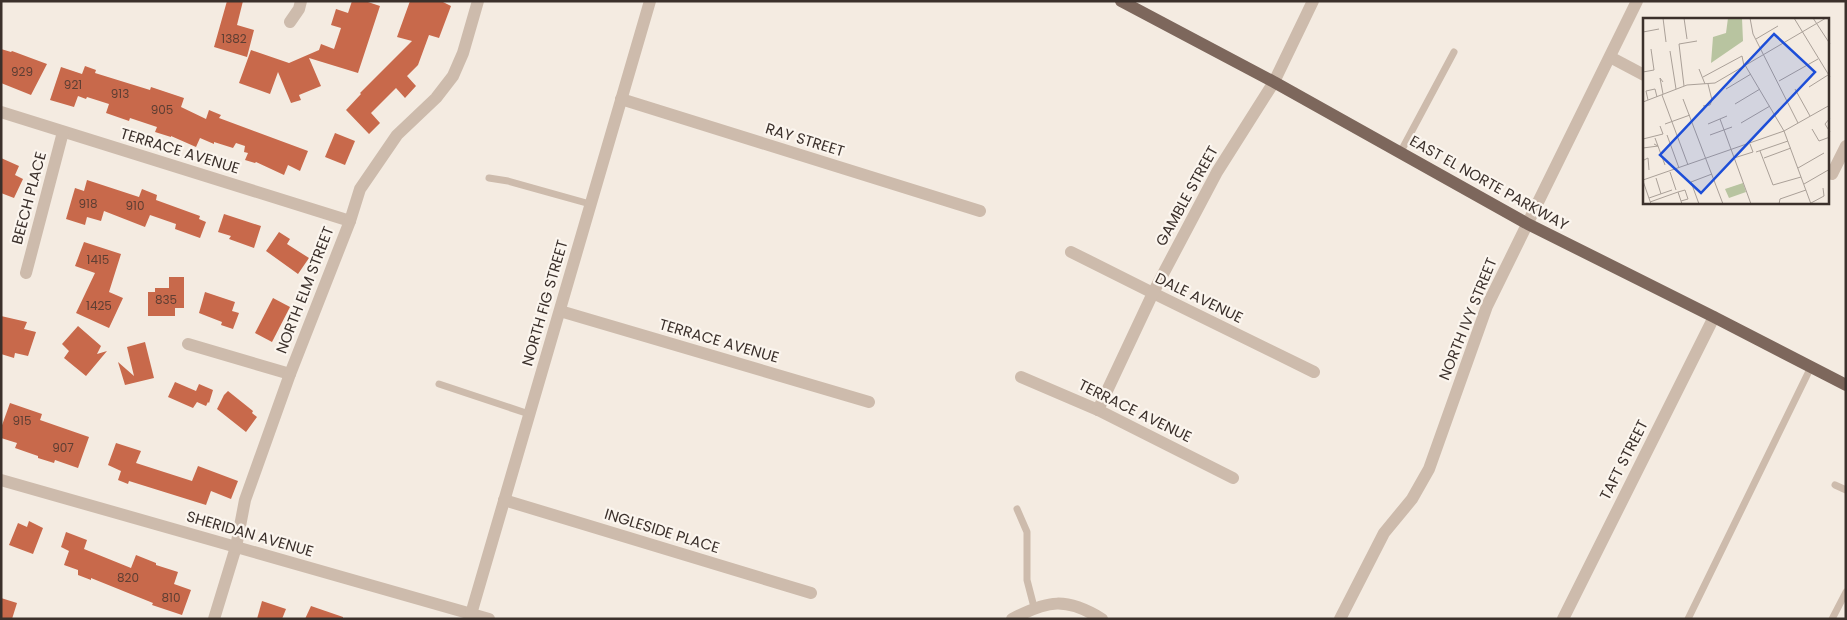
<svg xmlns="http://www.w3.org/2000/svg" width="1847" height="620" font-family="Poppins,sans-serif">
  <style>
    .building { fill: #c8694b }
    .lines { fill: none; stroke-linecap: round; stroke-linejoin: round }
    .service { stroke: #cdbbac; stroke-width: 7 }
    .minor { stroke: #cdbbac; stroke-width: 12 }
    .tertiary { stroke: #cdbbac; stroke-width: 12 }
    .primary { stroke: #7d675c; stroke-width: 12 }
    .labels { text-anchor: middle; stroke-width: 4.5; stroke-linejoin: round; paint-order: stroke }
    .number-label { font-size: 12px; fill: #5e3e33 }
    .street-label { font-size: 15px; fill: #3b302b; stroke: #fbf5ee }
    .inset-road { fill: none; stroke: #aaa098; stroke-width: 1 }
    .view { fill: #1d4ed8; fill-opacity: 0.15; stroke: #1d4ed8; stroke-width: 2.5 }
    .inset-edge { fill: none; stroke: #3b302b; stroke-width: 2.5 }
  </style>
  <rect width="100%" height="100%" fill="#f4ebe1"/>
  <g class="building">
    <path d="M227,1h16l-6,24 17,5 -7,27 -33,-10z"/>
    <path d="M352,1h13l15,5 -22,67 -49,-15 12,28 -22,9 2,5 -10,3 -13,-31 -8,22 -31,-11 12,-33 38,13 30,-13 2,-6 13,5 7,-21 -10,-3 5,-16 12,4z"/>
    <path d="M410,1h31l10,5 -12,32 -10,-3 -11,30 -11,11 9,10 -11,12 -9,-10 -25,25 9,10 -11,11 -23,-24 15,-16 -1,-1 52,-52 -15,-4z"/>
    <path d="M1,49l10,3 1,-1 35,13 -16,31 -30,-12z"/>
    <path d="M85,66l11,4 -1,3 55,17 1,-3 33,11 -3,9 25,12 3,-9 12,5 -2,3 89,33 -8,20 -12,-6 -4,10 -28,-13 -1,1 -10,-3 3,-7 -4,-1 1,-6 -9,-3 -3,5 -19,-6v2l-14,-6 -4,9 -25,-11v1l-16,-5 2,-5 -27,-9 -1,3 -23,-8 3,-9 -22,-7 -1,2 -8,-3 -4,11 -24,-7 11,-33 21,7z"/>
    <path d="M335,133l20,8 -10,24 -20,-8z"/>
    <path d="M1,158l18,8 -4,9 8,4 -9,19 -13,-5z"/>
    <path d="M87,180l52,17 3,-8 15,6 -1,5 44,16 -1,3 7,3 -6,16 -25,-9 1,-5 -26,-9 -5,12 -41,-16 -3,10 -14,-4 -2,8 -19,-6 9,-31 9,3z"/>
    <path d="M224,214l37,12 -7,22 -25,-9 2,-3 -13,-4z"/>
    <path d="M279,232l11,7 -3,5 22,14 -11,16 -32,-23z"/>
    <path d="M84,242l37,12 -12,38 14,6 -14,30 -33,-15 19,-40 -20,-7z"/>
    <path d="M169,277h15v31h-9v8h-27v-24h7v-4h14z"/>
    <path d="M205,292l30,10 -3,9 7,2 -6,16 -12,-4 1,-3 -23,-9z"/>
    <path d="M273,298l17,9 -18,35 -17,-9z"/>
    <path d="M1,316l26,6 -3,7 12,3 -8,24 -13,-3 -1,5 -13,-4z"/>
    <path d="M78,326l23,20 -4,8 10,-3 -21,25 -22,-18 5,-7 -7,-7z"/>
    <path d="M145,342l9,36 -29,7 -7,-23 16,14 -7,-29z"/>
    <path d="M175,382l21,9 3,-7 14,6 -4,13 -1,-1 -2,4 -9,-4 -4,6 -25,-11z"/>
    <path d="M228,391l25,20 -1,2 5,4 -11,15 -29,-23 7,-14z"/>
    <path d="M10,403l32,11 -2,6 49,17 -11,31 -23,-8 -1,3 -16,-5v-2l-23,-8 2,-5 -16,-5v-10z"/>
    <path d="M116,443l25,8 -5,12 56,18 6,-15 40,15 -7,18 -20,-8 -5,14 -77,-24 -1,3 -10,-4 3,-9 -13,-6z"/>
    <path d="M29,521l14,7 -10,26 -24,-9 9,-22 9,4z"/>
    <path d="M66,532l21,8 -3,9 47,19 5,-13 20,8v2l22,7 -4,12 17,6 -9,25 -30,-10 1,-2 -62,-25v2l-13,-5v-5l-14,-5 5,-14 -8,-4z"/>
    <path d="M1,598l16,5 -5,16h-11z"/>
    <path d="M262,601l24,8 -4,10h-25z"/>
    <path d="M311,606l32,11v2h-38z"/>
  </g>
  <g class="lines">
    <g class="service">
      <path d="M1400,153l54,-101"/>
      <path d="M489,178l19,3 82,23"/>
      <path d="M439,384l90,30"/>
      <path d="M1835,485l11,5"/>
      <path d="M1017,509l10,23v48l7,27"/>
      <path d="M1688,619l123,-252"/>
      <path d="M1832,619l14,-27"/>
    </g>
    <g class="minor">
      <path d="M290,22l9,-13 2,-8"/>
      <path d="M1610,57l34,18"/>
      <path d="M621,99l359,112"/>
      <path d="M1,112l349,109"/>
      <path d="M1828,172l4,2 14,-28"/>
      <path d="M1071,252l82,41 161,79"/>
      <path d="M26,273l37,-141"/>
      <path d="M560,311l309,91"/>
      <path d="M188,344l102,30"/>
      <path d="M1021,377l77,33 135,68"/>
      <path d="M1098,410l55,-117 64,-121 57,-90 39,-81"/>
      <path d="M504,500l307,93"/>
      <path d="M214,619l22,-72 9,-47 45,-126 60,-153 10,-32 37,-54 39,-37 17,-22 10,-23 15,-52"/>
      <path d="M1012,619c36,-19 54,-22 90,0"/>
      <path d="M1340,619l44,-86 28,-34 17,-30 58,-163 150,-305"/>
      <path d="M1563,619l151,-302"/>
    </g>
    <g class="tertiary">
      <path d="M1,480l488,139"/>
      <path d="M471,614l179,-613"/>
    </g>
    <path class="primary" d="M1121,1l153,81 252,141 188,94 132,68"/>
  </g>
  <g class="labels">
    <g class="number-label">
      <text x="234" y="43">1382</text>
      <text x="22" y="76">929</text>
      <text x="73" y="89">921</text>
      <text x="120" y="98">913</text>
      <text x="162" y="114">905</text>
      <text x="88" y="208">918</text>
      <text x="135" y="210">910</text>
      <text x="98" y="264">1415</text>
      <text x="166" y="304">835</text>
      <text x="99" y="310">1425</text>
      <text x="22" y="425">915</text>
      <text x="63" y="452">907</text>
      <text x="128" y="582">820</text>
      <text x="171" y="602">810</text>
    </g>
    <g class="street-label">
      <text transform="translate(805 140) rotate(17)" y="5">RAY STREET</text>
      <text transform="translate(180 151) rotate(17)" y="5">TERRACE AVENUE</text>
      <text transform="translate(1489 183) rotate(29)" y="5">EAST EL NORTE PARKWAY</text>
      <text transform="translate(1187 196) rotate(-61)" y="5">GAMBLE STREET</text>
      <text transform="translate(29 198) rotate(-75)" y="5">BEECH PLACE</text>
      <text transform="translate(305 290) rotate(-69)" y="5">NORTH ELM STREET</text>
      <text transform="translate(1199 298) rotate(26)" y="5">DALE AVENUE</text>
      <text transform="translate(545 303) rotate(-74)" y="5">NORTH FIG STREET</text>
      <text transform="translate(1468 319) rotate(-68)" y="5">NORTH IVY STREET</text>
      <text transform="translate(719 341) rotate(16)" y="5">TERRACE AVENUE</text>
      <text transform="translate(1135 411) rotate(26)" y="5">TERRACE AVENUE</text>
      <text transform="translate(1624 460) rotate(-63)" y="5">TAFT STREET</text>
      <text transform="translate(662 531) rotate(17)" y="5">INGLESIDE PLACE</text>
      <text transform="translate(250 534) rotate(16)" y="5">SHERIDAN AVENUE</text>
    </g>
  </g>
  <g transform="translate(1643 18)">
    <rect width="186" height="186" fill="#f4ebe1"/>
    <path d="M85,0h14l1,23 -32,22 2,-26 13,-4zM100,165l3,9 -17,6 -4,-9z" fill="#b8c4a0"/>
    <path class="inset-road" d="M20,0l3,24M41,0l3,21M107,0l3,16 45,89M151,0l36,59M170,0l17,26M0,14l16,-3M113,21l22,-13M27,33l6,38M102,47l39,66 27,73M56,51l6,15M0,54l11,-2 -3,-21M60,59l39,-21 2,10M136,63l39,-22M41,68l-5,-42 18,-3M166,69l19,-12M83,71l25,-15M152,71l15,27M20,76l-3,-16 3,4M19,77l26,70M40,81l40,105M5,82l-2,-9 9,-2 2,8M0,84l44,-17 28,-2 111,-65M92,86l25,-15M60,88l7,-1 2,-5 -4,-16M187,100l-5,6 5,8M77,101l31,85M98,105l29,-17M22,106l25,-9M65,106l19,-8M169,111l7,12 11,-4M24,117l12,33M67,117l22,-8M12,120l10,27M0,121l20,-5 -3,-8M0,130l15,-2 -4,-2M117,133l13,34 28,-8M113,134l32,-11M91,140l19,-6 -3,-8M121,140l27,-10M1,142l4,-2 1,12M155,150l26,-15M27,154l6,18M13,160l5,16M0,162l141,-49 46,-26M0,163l8,23M161,166l26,-15M35,174l7,-2 3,9 -7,2M6,180l23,-8M7,184l28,-10 4,12M168,185l13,-7 -1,-8M56,186l-8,-22 21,-8M136,186l1,-5 26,-9"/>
    <path class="view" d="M131,16l41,38 -114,121 -41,-38z"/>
    <rect width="186" height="186" class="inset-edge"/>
  </g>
  <rect width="1847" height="620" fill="none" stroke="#3b302b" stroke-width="5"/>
</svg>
